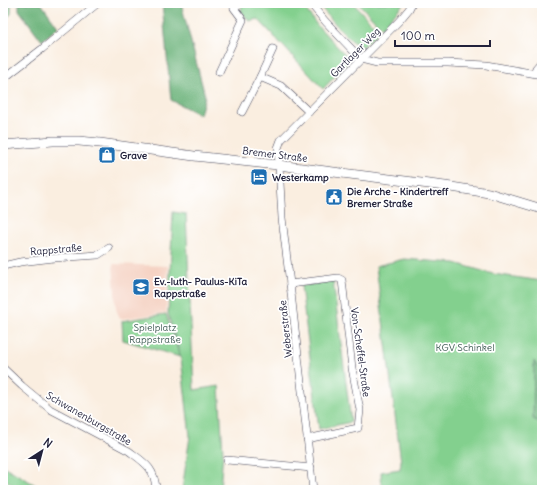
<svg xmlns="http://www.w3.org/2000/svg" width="545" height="493" font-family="Delius,sans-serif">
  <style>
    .built { fill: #f5d2c2 }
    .green { fill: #83d08e; stroke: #527964 }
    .forest { fill: #6ab279; stroke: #466a5a }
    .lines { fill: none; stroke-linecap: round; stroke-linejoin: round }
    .minor-casing { stroke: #424154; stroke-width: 8 }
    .major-casing { stroke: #424154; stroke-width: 10 }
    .minor { stroke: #fff; stroke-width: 7 }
    .major { stroke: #fff; stroke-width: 9 }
    .labels { text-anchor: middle; stroke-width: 3.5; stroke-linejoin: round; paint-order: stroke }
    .street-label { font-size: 10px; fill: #22223b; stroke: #fff }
    .poi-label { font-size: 10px; font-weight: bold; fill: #22223b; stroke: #fff; text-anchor: start }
    .park-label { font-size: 10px; fill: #445f58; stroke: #fff }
  </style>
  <rect width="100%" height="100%" fill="#fff"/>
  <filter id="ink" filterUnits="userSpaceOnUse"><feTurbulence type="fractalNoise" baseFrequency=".025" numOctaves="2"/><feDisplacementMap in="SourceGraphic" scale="8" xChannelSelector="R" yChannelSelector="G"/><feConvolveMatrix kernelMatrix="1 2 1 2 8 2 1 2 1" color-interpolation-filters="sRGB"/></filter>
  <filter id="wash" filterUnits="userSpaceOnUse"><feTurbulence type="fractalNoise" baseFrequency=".012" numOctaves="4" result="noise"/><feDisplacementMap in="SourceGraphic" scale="16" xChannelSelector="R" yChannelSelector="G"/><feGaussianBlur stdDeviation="0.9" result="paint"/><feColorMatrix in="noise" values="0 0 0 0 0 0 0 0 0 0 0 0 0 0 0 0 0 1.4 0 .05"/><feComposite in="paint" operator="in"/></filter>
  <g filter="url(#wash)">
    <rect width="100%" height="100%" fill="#faeee0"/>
    <path class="built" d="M113,264l55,2 -2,47 -46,6 -4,-10z"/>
    <g class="green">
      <path d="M3,3h8v11l-8,6z"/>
      <path d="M245,3h56l16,22 33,35 -27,29 -65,-70 -9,2 -8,-10 1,-6z"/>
      <path d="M317,3h36l26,28 -16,16 -10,-5 -15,-15z"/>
      <path d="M358,3h46l-22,25z"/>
      <path d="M173,212l13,2 8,176 25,-4 4,67 -3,37h-38l8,-54 -9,-78 -13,-44z"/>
      <path d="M404,259l51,4 38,11 49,7v209h-160l-1,-18 19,-3 1,-7 -25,-196z"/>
      <path d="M333,281l18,141 -32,7 -18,-143z"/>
      <path d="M166,314l14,43 -57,-17 -1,-19z"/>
      <path d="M3,466l41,24h-25l-16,-12z"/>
    </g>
    <g class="forest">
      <path d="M19,3h22l17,24 -16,14 -23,-31z"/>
      <path d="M162,3h19l24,93 -5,19 -29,-15z"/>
      <path d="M534,361l6,9 2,1v51h-3l-6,-3z"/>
    </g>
  </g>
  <g filter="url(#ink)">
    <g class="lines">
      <g class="minor-casing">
        <g id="minor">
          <path d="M310,3l15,18 36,38 16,4h71l38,2 56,10"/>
          <path d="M219,72l24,-52 -9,-12 6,-5"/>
          <path d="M534,73l2,-5 6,-7"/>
          <path d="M260,77l13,-28"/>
          <path d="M3,79l39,-30 56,-46"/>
          <path d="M242,112l18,-35 21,9 28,26"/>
          <path d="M3,266l17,-4 34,-4 44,-3 11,-7"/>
          <path d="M290,284l48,-6 4,2 10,88 8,42 -2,18 -51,11"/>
          <path d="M3,368l19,18 28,23 79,42c16,12 26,17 27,39"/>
          <path d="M227,460l84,8"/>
          <path d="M313,490l-23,-206 -8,-66 -4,-70 3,-8 118,-119 10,-12 3,-6"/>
        </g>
      </g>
      <g class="major-casing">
        <path id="major" d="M3,145l50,-4h26l21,2 94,13 84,9 167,21 44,7 53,16"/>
      </g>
      <use href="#minor" class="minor"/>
      <use href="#major" class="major"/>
    </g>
  </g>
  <defs>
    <g id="shop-square" transform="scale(0.9)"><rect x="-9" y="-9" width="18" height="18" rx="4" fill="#1f6fb2" stroke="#fff"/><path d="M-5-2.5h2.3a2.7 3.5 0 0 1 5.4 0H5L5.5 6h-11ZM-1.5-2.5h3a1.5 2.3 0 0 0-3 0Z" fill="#fff"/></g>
    <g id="hotel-square" transform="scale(0.9)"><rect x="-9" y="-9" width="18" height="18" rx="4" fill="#1f6fb2" stroke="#fff"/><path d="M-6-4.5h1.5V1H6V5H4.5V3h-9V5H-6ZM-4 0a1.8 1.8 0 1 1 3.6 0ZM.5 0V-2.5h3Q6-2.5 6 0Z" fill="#fff"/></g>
    <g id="civic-square" transform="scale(0.9)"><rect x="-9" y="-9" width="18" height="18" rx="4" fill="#1f6fb2" stroke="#fff"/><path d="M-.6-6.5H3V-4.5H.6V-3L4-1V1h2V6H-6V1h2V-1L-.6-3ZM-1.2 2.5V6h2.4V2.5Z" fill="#fff"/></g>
    <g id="school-square" transform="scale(0.9)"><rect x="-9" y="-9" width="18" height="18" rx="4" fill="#1f6fb2" stroke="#fff"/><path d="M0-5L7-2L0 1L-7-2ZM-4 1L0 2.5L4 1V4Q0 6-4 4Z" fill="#fff"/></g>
  </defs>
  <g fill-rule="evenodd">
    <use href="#shop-square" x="107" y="155"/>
    <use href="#hotel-square" x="259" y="177"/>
    <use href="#civic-square" x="334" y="197"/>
    <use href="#school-square" x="141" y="287"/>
  </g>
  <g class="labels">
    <g class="street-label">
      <text transform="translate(355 52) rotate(-45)" y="4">Gartlager Weg</text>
      <text transform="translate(275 154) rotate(7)" y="4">Bremer Straße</text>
      <text transform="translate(56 249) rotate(-5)" y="4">Rappstraße</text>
      <text transform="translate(285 329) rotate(-96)" y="4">Weberstraße</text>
      <text transform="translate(361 352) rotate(82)" y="4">Von-Scheffel-Straße</text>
      <text transform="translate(89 418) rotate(30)" y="4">Schwanenburgstraße</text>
    </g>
    <g class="poi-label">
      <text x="120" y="159">Grave</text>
      <text x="272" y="181">Westerkamp</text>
      <text x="347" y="195">Die Arche - Kindertreff<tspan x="347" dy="12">Bremer Straße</tspan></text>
      <text x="154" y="285">Ev.-luth- Paulus-KiTa<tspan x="154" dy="12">Rappstraße</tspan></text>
    </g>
    <g class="park-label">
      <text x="155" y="331">Spielplatz<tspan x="155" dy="12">Rappstraße</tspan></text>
      <text x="465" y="351">KGV Schinkel</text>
    </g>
  </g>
  <rect width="545" height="493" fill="none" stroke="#fff" stroke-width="16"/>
  <g transform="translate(42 451) rotate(36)" stroke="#ffffff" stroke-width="3" paint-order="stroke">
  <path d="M0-3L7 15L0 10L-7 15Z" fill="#22223b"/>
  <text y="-6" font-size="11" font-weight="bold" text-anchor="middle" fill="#22223b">N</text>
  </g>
  <path d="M395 40v6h95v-6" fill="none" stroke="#22223b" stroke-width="2"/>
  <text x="401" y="40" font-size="12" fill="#22223b" stroke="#ffffff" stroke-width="3" paint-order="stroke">100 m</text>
</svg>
